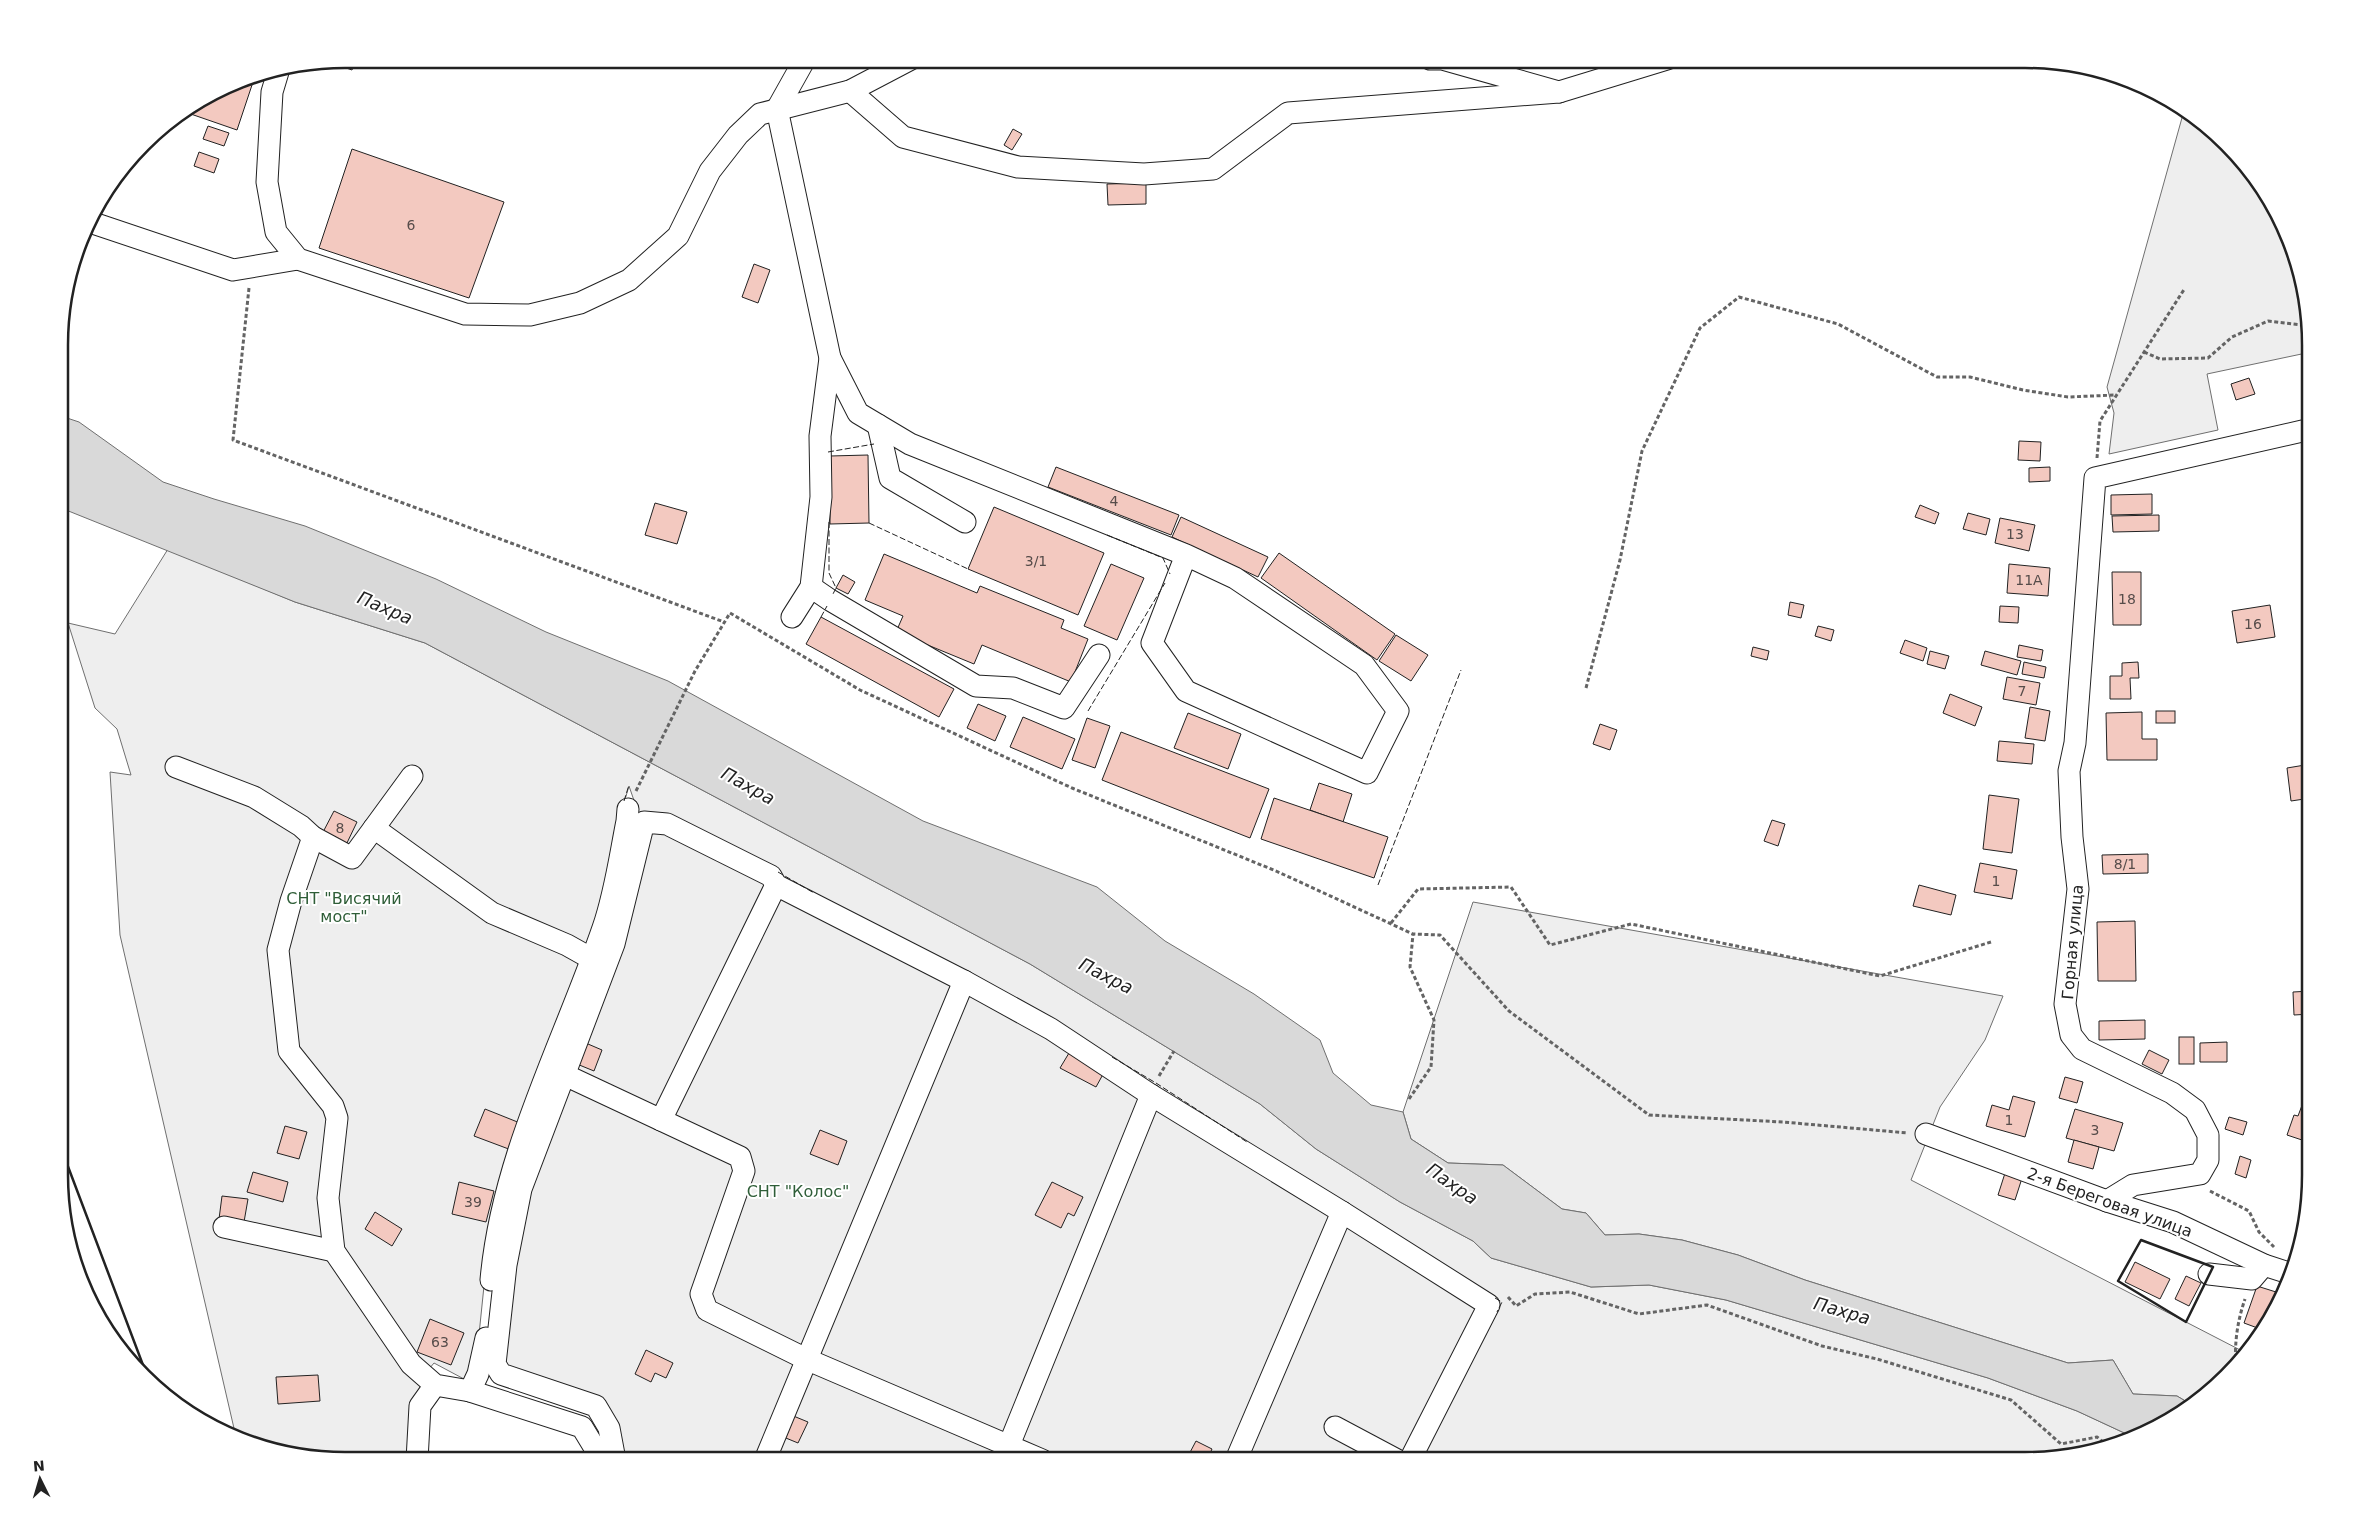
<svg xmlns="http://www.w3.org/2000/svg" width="2370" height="1519" font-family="'DejaVu Sans',sans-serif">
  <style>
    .green { fill: #eee; stroke: #6f6f6f; fill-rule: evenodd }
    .water { fill: #d9d9d9; stroke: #6f6f6f }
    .building { fill: #f3c9c0; stroke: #222 }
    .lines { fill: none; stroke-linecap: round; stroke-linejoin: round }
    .minor-casing { stroke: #222; stroke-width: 23 }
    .path { stroke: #646464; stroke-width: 3; stroke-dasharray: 4 2.5; stroke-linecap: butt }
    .minor { stroke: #fff; stroke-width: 21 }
    .rail-casing { stroke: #222; stroke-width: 5.5 }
    .rail { stroke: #fff; stroke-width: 4; stroke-dasharray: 11; stroke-linecap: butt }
    .fence { stroke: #222; stroke-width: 1; stroke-dasharray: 6 2.5; stroke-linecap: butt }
    .wall { stroke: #222; stroke-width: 2.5 }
    .labels { text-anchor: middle; stroke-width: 4; stroke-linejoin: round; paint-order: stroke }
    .number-label { font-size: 14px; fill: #564c4a }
    .park-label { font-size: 16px; fill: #2f5e38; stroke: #fff }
    .street-label { font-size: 16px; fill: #222; stroke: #fff }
    .water-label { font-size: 18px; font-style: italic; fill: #222; stroke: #fff }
    .rim { fill: none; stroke: #222; stroke-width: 2.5 }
  </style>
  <rect width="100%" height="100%" fill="#fff"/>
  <g class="green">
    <path d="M2185,107l55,49 33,46 28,68 10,56v26l-104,22 11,56 -109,24 5,-41 -7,-26z"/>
    <path d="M168,549l127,53 130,41 605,321 230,140 56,45 84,53 73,39 18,17 100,29 58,-2 77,15 262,78 89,33 56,26 -33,13 -56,10h-1435l-7,-33 -16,-19 -99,-33 14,-122 12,-63 9,-26 -34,83 -11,107 -13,25 -30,-16 -15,18 4,8 -8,21 -1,50h-70l-91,-15 -17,-8 -116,-502 -10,-163 21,3 -14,-46 -22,-21 -27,-85 47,11zM629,786l10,29 -32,127 -74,190 45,-152 1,-13 -4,-10 -12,-6 8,-12 19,7c16,-52 22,-107 39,-160z"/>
    <path d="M1473,902l530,94 -18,44 -45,67 -29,73 335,173 -32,36 -22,16 -15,-9 -44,-2 -20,-34 -45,3 -263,-83 -67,-25 -56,-15 -43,-6 -34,1 -19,-22 -24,-4 -59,-44 -55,-2 -37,-24 -8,-27z"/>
  </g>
  <path class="water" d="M61,416l18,6 84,60 51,17 91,27 131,53 110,53 122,49 255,140 174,66 68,54 89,53 66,46 13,33 38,32 32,7 8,27 37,24 55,2 59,44 24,4 19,22 34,-1 43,6 56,15 67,25 263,83 45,-3 20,34 44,2 15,9 -24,17 -35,15 -56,-26 -89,-33 -262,-78 -77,-15 -58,2 -100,-29 -18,-17 -73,-39 -84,-53 -56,-45 -230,-140 -605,-321 -130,-41 -234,-94z"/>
  <g class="building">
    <path d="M344,59h12l-4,11 -23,-8z"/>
    <path d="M255,76l-18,54 -52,-18 50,-32z"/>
    <path d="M208,126l21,7 -5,13 -21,-7z"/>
    <path d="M1013,129l9,5 -10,16 -8,-5z"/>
    <path d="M352,149l152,53 -35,96 -150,-50z"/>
    <path d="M199,152l20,7 -5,14 -20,-7z"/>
    <path d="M1146,183v21l-38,1 -1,-21z"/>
    <path d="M754,264l16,6 -12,33 -16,-6z"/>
    <path d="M2249,378l6,16 -19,6 -5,-16z"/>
    <path d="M2019,441l22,1 -1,19 -22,-1z"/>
    <path d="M868,455l1,68 -39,1v-68z"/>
    <path d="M1056,467l123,48 -8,20 -123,-48z"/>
    <path d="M2050,467v14l-21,1v-14z"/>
    <path d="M2152,494v20l-41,1v-20z"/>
    <path d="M655,503l32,9 -10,32 -32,-9z"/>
    <path d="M1920,505l19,8 -4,11 -20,-7z"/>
    <path d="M994,507l110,46 -26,62 -110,-46z"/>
    <path d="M1968,513l22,6 -4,16 -23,-6z"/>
    <path d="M2159,515v16l-46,1 -1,-16z"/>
    <path d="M1181,517l87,40 -10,20 -86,-40z"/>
    <path d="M2000,518l35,7 -6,26 -34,-8z"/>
    <path d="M1279,553l116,81 -18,26 -116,-82z"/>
    <path d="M884,554l93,39 3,-7 84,34 -3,8 27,11 -17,43 -89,-37 -8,19 -78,-32 7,-16 -38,-16z"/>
    <path d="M1111,564l33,14 -27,62 -33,-14z"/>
    <path d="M2009,564l41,4 -2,28 -41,-3z"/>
    <path d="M2112,572h29v53h-28z"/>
    <path d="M843,575l12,7 -7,12 -12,-6z"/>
    <path d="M1790,602l14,3 -3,13 -13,-3z"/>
    <path d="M2270,605l5,32 -38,6 -5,-32z"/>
    <path d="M2000,606l19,1 -1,16 -19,-1z"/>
    <path d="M821,617l133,72 -15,28 -133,-73z"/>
    <path d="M1818,626l16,4 -3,11 -16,-5z"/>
    <path d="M1396,635l32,20 -17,26 -32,-20z"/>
    <path d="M1905,640l22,8 -4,13 -23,-8z"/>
    <path d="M2019,645l24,5 -2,11 -24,-4z"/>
    <path d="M1753,647l16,4 -2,9 -16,-4z"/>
    <path d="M1930,651l19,5 -4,13 -18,-5z"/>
    <path d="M1985,651l36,10 -4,14 -36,-10z"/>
    <path d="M2024,662l22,5 -2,11 -22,-4z"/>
    <path d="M2138,662l1,16h-9l1,21h-21v-23h12v-13z"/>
    <path d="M2007,677l33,6 -4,22 -33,-6z"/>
    <path d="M1950,694l32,13 -7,19 -32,-13z"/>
    <path d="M978,704l28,12 -11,25 -28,-13z"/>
    <path d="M2030,707l20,4 -5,30 -20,-3z"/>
    <rect x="2156" y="711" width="19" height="12"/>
    <path d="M2142,712v27h15v21h-50l-1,-47z"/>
    <path d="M1188,713l53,21 -13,35 -54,-21z"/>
    <path d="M1023,717l52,22 -13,30 -52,-22z"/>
    <path d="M1087,718l23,8 -15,42 -23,-8z"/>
    <path d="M1600,724l17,6 -7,20 -17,-6z"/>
    <path d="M1121,732l148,57 -19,49 -148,-58z"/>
    <path d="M1999,741l35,3 -2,20 -35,-3z"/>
    <path d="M2311,764v34l-20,3 -4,-33z"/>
    <path d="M1319,783l33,11 -9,28 -33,-12z"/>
    <path d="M1989,795l30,4 -7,54 -29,-4z"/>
    <path d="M1274,798l114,39 -14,41 -113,-39z"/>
    <path d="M334,811l23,11 -11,23 -24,-11z"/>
    <path d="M1772,820l13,4 -7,22 -14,-5z"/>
    <path d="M2148,854v19l-45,1 -1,-19z"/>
    <path d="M1980,863l37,7 -5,29 -38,-7z"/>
    <path d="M1919,885l37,10 -5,20 -38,-9z"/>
    <path d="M2135,921l1,60h-38l-1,-59z"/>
    <path d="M2311,991v23l-17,1 -1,-23z"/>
    <path d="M2145,1020v19l-46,1v-19z"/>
    <rect x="2179" y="1037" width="15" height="27"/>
    <path d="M581,1041l21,9 -8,21 -22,-9z"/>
    <path d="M2227,1042v20h-27v-19z"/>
    <path d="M1072,1048l35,19 -11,20 -36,-19z"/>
    <path d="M2149,1050l20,10 -7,14 -20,-10z"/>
    <path d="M2065,1077l18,5 -6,21 -18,-5z"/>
    <path d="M2013,1096l22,6 -10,35 -39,-11 6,-21 17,5z"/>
    <path d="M2304,1100l7,2v41l-24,-8 7,-20 4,1z"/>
    <path d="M485,1109l40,16 -11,26 -40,-15z"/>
    <path d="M2075,1109l48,14 -9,28 -48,-13z"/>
    <path d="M2229,1117l18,5 -4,13 -18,-6z"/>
    <path d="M285,1126l22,6 -8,27 -22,-6z"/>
    <path d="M820,1130l27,11 -9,24 -28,-11z"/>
    <path d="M2074,1140l25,7 -6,22 -25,-7z"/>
    <path d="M2240,1156l11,4 -5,18 -11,-4z"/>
    <path d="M2006,1170l17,5 -8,25 -17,-5z"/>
    <path d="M253,1172l35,10 -5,20 -36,-10z"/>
    <path d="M459,1182l35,9 -8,31 -34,-8z"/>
    <path d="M1052,1182l31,15 -9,19 -6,-3 -7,15 -26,-13z"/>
    <path d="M222,1196l26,3 -4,23 -25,-3z"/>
    <path d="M375,1212l27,17 -10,17 -27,-17z"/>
    <path d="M2135,1262l35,17 -10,20 -35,-17z"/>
    <path d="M2186,1276l15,7 -12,23 -14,-7z"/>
    <path d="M2257,1286l19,6 -13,38 -19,-7z"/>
    <path d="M430,1319l34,14 -13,32 -34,-13z"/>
    <path d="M646,1350l27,13 -7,15 -11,-5 -4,9 -16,-8z"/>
    <path d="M318,1375l2,26 -42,3 -2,-27z"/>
    <path d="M791,1415l17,7 -10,21 -17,-7z"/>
    <path d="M1196,1441l16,8 -5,11h-21z"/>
  </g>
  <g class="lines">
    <g class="minor-casing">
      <g id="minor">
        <path d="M1430,59h12l117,33 108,-33"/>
        <path d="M278,72l-6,20 -5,90 9,50 22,27 167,55 65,1 50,-12 49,-23 49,-44 32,-65 28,-36 22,-21 90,-23 61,-32"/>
        <path d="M850,91l53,46 115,30 126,7 69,-5 75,-56 271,-21"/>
        <path d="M87,221l146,49 65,-11"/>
        <path d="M830,358l28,55 52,31 276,111 49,23 129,87 34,46 -31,62 -181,-82 -34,-48 34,-88"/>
        <path d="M878,425l12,53 75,44"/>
        <path d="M811,587l19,13 146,86 37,2 51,20 35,-53"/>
        <path d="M792,617l19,-30 10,-90 -1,-61 10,-78 -53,-249 28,-50"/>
        <path d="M176,767l78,30 47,29 12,11 39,21 22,-30 118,85 75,32 25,14"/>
        <path d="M374,828l38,-52"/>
        <path d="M313,837l-22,64 -13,49 11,101 44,55 4,12 -9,80 6,53 77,113 24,21 35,6 112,36 20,33"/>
        <path d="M565,1075l175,82 4,14 -43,123 6,16 99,49 236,101"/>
        <path d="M661,1120l115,-235"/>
        <path d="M1926,1134l181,67 66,21 91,43 28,9"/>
        <path d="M2107,1201l26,-16 67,-11 8,-14v-25l-13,-25 -23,-17 -90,-44 -11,-14 -6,-31 13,-115 -6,-52 -3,-66 6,-28 20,-265 216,-49"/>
        <path d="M224,1227l110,24"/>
        <path d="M2209,1274l43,5 12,-14"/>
        <path d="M491,1280c11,-124 72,-236 112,-352 12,-34 17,-72 24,-107l1,-12"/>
        <path d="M470,1391l8,-17 8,-36"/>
        <path d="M1335,1427l62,33"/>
        <path d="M417,1460l3,-54 15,-21"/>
        <path d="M615,1460l-6,-32 -13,-22 -95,-32 -6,-10 11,-99 15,-76 93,-245 30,-122 23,2 104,52 5,9 188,96 87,48 100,66 191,117 147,93 -79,155"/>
        <path d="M765,1460l199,-479"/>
        <path d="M1003,1460l148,-365"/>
        <path d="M1236,1460l106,-248"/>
      </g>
    </g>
    <g class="path">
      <path d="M249,288l-16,152 491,182"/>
      <path d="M2144,352l16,7 48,-1 24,-21 36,-16 43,5"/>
      <path d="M2097,458l3,-37 85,-133"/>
      <path d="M1586,688l34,-128 22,-109 58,-123 39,-31 99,27 99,53h33l53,13 45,7 48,-2"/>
      <path d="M636,791l59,-120 35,-58 130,77 212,98 204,83 137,63 27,1 69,76 140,104 134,7 125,11"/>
      <path d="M1391,923l27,-34 93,-2 39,58 81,-21 249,52 111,-34"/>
      <path d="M1159,1076l15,-25"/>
      <path d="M1409,1099l22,-32 3,-47 -24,-53 3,-33"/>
      <path d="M2210,1191l39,20 10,21 15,15"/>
      <path d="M1508,1297l8,9 19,-12 35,-2 69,22 68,-9 115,41 55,13 134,41 50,44 36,-7 12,10"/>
      <path d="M2236,1365c-2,-22 2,-46 9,-66"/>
    </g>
    <use href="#minor" class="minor"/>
    <g class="rail-casing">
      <path id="rail" d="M67,1237l27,70"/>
    </g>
    <use href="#rail" class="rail"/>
    <g class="fence">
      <path d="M828,452l46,-8"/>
      <path d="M829,522v51l7,15 -3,6"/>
      <path d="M869,523l99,46"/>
      <path d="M1107,535l56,23 7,16"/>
      <path d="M821,617l6,-11"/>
      <path d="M1088,711l77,-128"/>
      <path d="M624,801l5,-16"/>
      <path d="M778,872l36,21"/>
      <path d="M1378,885l83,-215"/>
      <path d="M1112,1057l44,26 91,59"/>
      <path d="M1495,1298l7,4 -5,10"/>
    </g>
    <g class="wall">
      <path d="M61,1148l85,225"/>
      <path d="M2141,1240l72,27 -27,55 -68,-41z"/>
    </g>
  </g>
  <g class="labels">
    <g class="number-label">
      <text x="411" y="230">6</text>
      <text x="1114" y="506">4</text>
      <text x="2015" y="539">13</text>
      <text x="1036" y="566">3/1</text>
      <text x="2029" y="585">11А</text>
      <text x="2127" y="604">18</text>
      <text x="2253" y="629">16</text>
      <text x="2022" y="696">7</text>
      <text x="340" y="833">8</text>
      <text x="2125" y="869">8/1</text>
      <text x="1996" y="886">1</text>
      <text x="2009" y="1125">1</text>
      <text x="2095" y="1135">3</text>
      <text x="473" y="1207">39</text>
      <text x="440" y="1347">63</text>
    </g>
    <g class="park-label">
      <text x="344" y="904">СНТ "Висячий<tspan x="344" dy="18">мост"</tspan></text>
      <text x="798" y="1197">СНТ "Колос"</text>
    </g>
    <g class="street-label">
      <text transform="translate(2072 942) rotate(-85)" y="6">Горная улица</text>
      <text transform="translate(2110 1202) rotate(20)" y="6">2-я Береговая улица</text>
    </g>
    <g class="water-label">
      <text transform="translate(385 608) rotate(23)" y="6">Пахра</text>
      <text transform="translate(748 786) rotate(29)" y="6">Пахра</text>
      <text transform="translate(1106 976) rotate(27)" y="6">Пахра</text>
      <text transform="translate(1452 1184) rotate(35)" y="6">Пахра</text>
      <text transform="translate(1842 1311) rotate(16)" y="6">Пахра</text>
    </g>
  </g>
  <path d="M0 0H2370V1519H0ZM345 68H2025A277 277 0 0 1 2302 345V1175A277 277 0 0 1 2025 1452H345A277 277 0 0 1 68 1175V345A277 277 0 0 1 345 68Z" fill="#fff" fill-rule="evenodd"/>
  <path class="rim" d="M345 68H2025A277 277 0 0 1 2302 345V1175A277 277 0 0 1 2025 1452H345A277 277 0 0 1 68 1175V345A277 277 0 0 1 345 68Z"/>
  <g transform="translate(40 1479) rotate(355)" stroke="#ffffff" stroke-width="4" paint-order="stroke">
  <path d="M0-4L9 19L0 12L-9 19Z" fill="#222222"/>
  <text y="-8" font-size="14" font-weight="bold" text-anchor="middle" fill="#222222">N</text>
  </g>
</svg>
